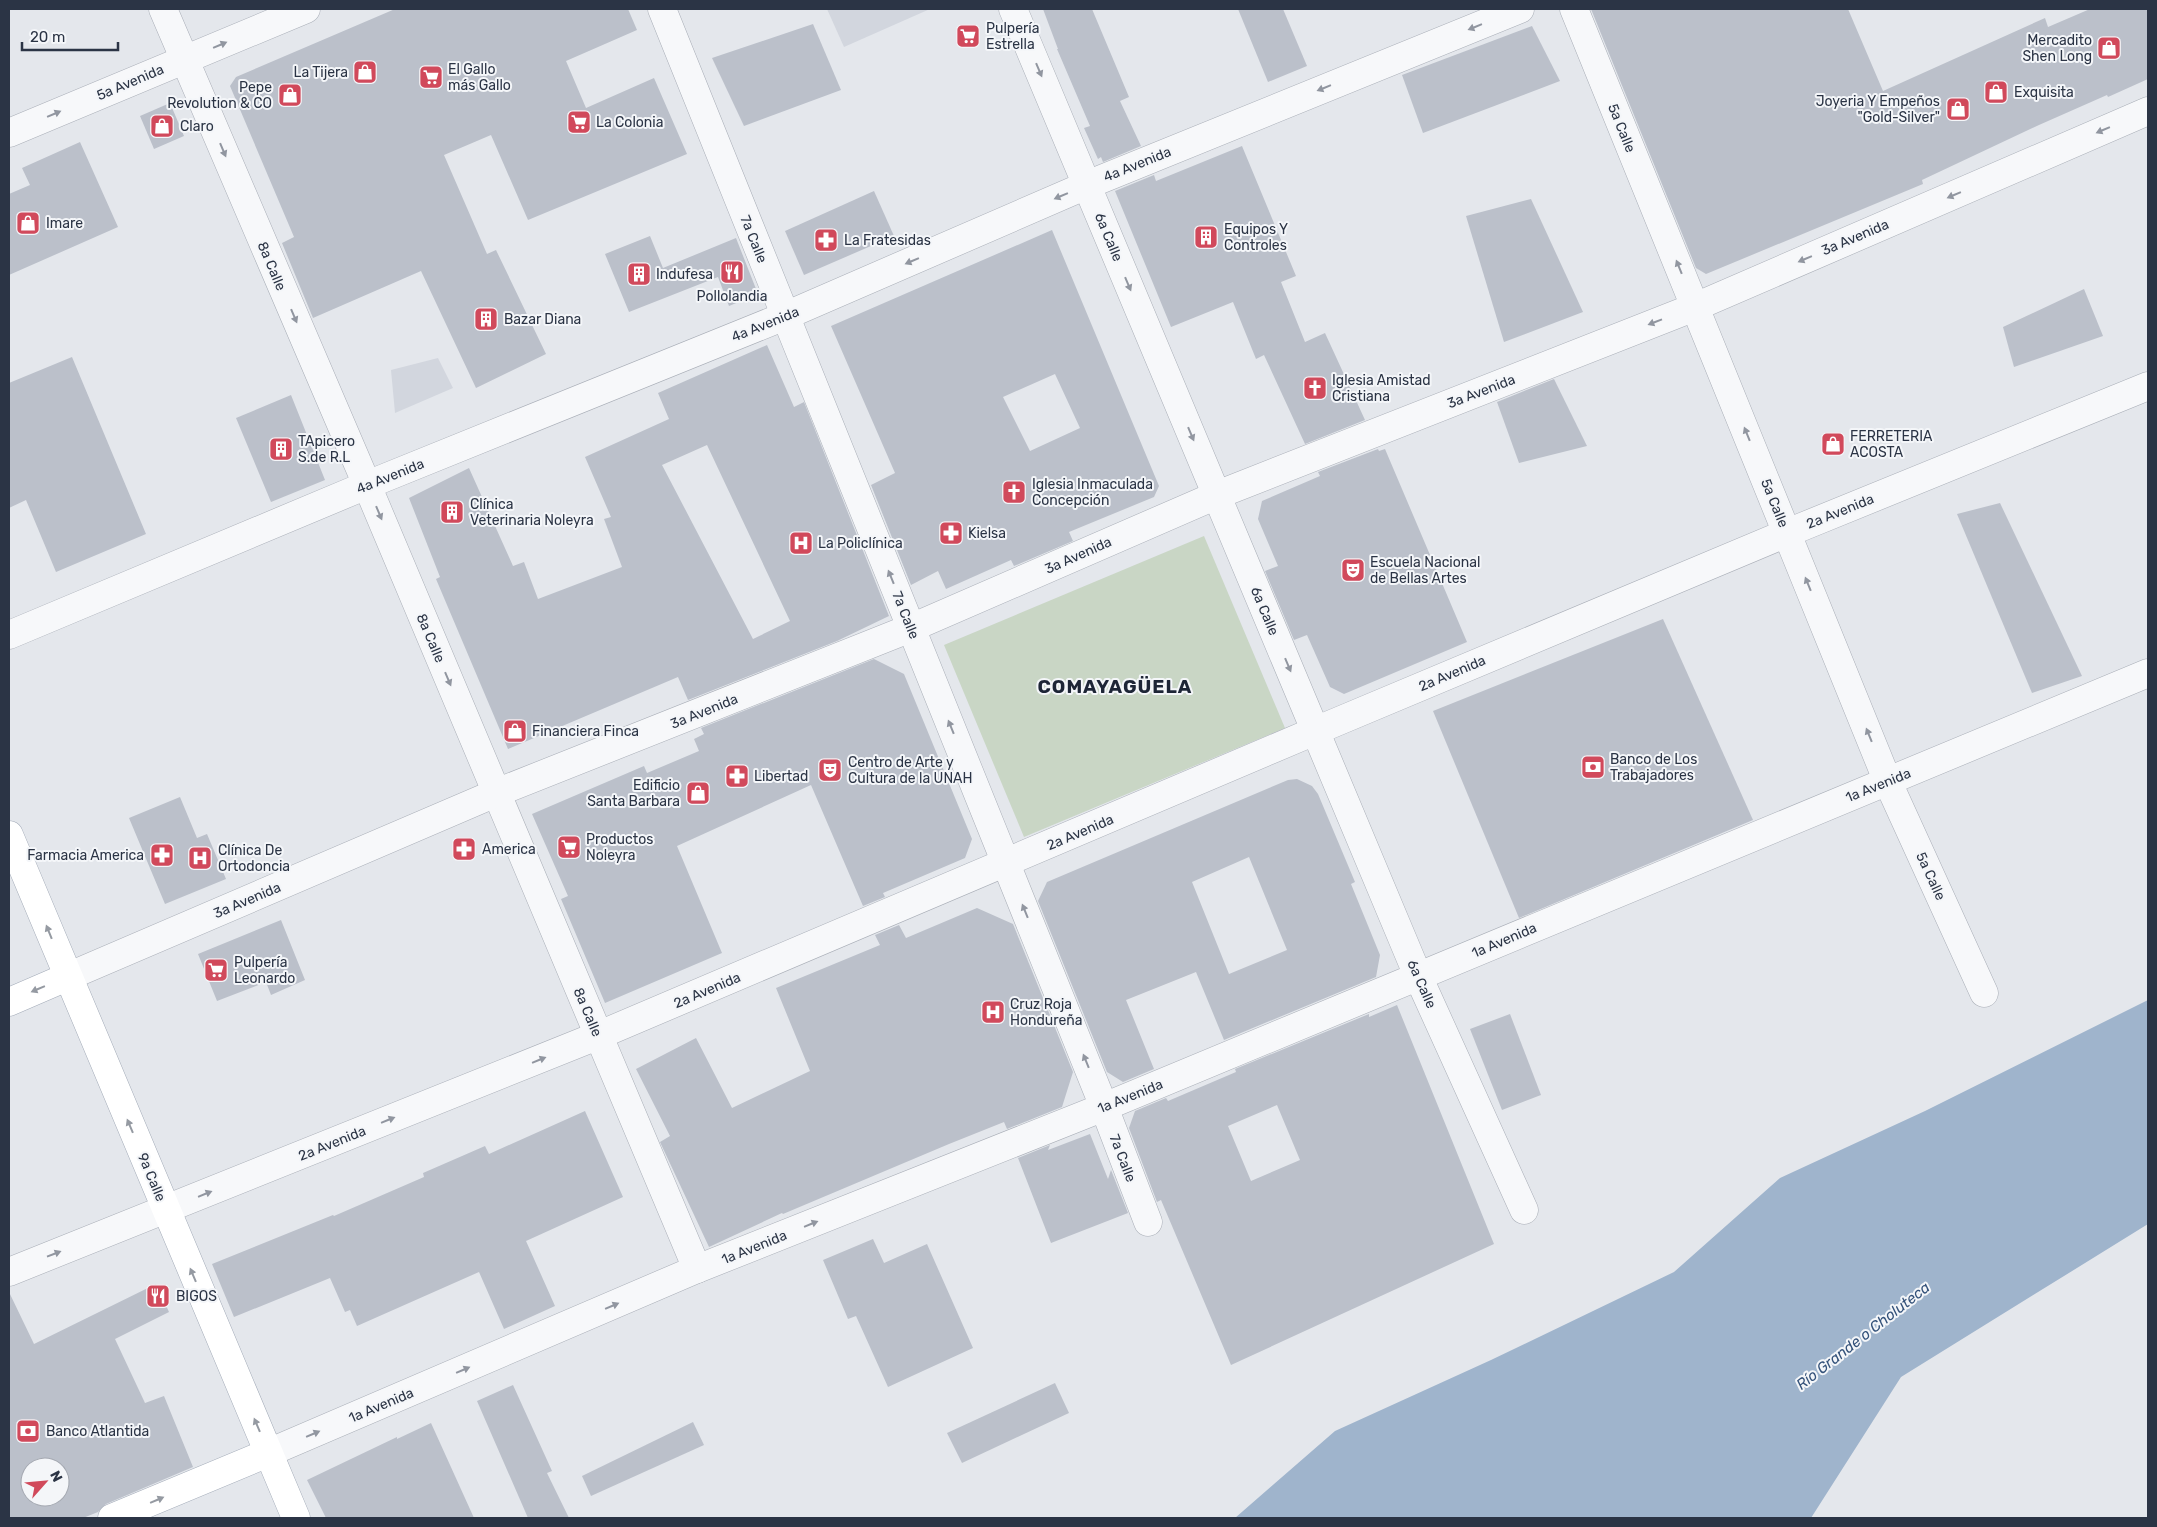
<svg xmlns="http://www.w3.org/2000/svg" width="2157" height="1527" font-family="Rubik,sans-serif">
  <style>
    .built { fill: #d2d6de }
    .green { fill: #c9d6c5 }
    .water { fill: #9fb4cc }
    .building { fill: #bbc0ca; fill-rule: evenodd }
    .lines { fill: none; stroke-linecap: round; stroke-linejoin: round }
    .minor-casing { stroke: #a9aeb7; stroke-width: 29 }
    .major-casing { stroke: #a3abb8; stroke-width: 29 }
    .minor { stroke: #f7f8fa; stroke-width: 28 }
    .major { stroke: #fff; stroke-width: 28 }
    .oneway { fill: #9196a0 }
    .oneway2 { fill: #959aa2 }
    .labels { text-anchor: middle; stroke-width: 4; stroke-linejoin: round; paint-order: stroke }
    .poi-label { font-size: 14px; fill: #2b3445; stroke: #f4f6f9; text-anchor: start }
    .street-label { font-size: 14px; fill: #2b3445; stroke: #f4f6f9 }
    .water-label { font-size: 15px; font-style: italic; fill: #34527a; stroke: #f4f6f9 }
    .district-label { font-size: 19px; font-weight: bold; letter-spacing: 1px; fill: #1d2536; stroke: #f4f6f9 }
  </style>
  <rect width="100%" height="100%" fill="#e4e7ec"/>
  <g class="built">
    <path d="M827,9h103l-86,38z"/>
    <path d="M438,358l15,30 -58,25 -4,-43z"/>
  </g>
  <path class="green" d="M1204,536l81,192 -261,109 -80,-192z"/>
  <path class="water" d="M2148,1000v224l-247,153 -90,141h-576l100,-87 156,-71 183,-88 106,-94 145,-67z"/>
  <g class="building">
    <path d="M395,9h233l9,21 -71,31 20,47 68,-30 33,76 -159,66 -37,-85 -47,20 43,99 9,-4 50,104 -70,34 -55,-117 -108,47 -31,-75 12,-6 -64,-151 6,-9z"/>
    <path d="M1043,9h49l37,88 -9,4 21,45 -38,16 -2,-5 -3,2 -14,-31 6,-2 -33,-77h1z"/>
    <path d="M1238,9h45l24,57 -39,16z"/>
    <path d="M1591,9h257l35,82 162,-73 3,9 42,-18h58v70l-40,18 -1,-2 -68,30 -117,55 1,4 -217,90 -10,-6z"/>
    <path d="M813,24l28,66 -97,36 -32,-68z"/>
    <path d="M1532,26l28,55 -137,52 -21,-58z"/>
    <path d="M170,103l14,33 -30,13 -14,-33z"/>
    <path d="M80,142l38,85 -109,48v-81l21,-9 -8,-17z"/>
    <path d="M1242,146l54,130 -15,6 24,60 20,-9 40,87 -60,24 -41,-89 -8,4 -23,-57 -62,25 -56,-136 39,-16 2,6z"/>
    <path d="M874,191l20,45 -90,39 -19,-44z"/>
    <path d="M1531,199l52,113 -79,30 -38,-126z"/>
    <path d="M1052,230l107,256 -5,11 -85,35 4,9 -59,25 -3,-6 -65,29 -8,-18 -27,14 -40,-100 24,-12 -64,-147zM1055,374l25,54 -50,23 -27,-54z"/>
    <path d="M650,236l13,32 73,-30 22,56 -29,12 -11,-29 -89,35 -24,-58z"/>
    <path d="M2084,289l19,47 -89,31 -11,-40z"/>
    <path d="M767,345l27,62 10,-5 85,214 -52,25 -149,59 -10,-23 -170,72 -72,-170 4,-2 -31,-79 60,-30 44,98 11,-4 14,37 84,-32 -18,-48 7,-2 -26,-60 84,-38 -11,-26zM707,445l83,176 -37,18 -91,-174z"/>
    <path d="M72,357l74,177 -90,38 -30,-72 -17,8v-125z"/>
    <path d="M1554,379l33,67 -68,17 -22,-61z"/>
    <path d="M291,395l34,85 -54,22 -35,-84z"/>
    <path d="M1378,449l1,2 6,-2 82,193 -123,52 -14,-7 -23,-52 -13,5 -29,-69 13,-5 -20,-47 4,-18 58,-25 -2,-4z"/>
    <path d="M2000,503l82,173 -50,17 -75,-179z"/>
    <path d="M1663,619l90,201 -234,98 -86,-207z"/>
    <path d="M874,659l30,15 68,165 -7,19 -82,35 2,4 -22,9 -52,-121 -134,61 45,107 -117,50 -44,-104 7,-3 -36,-82 112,-48 3,7 52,-22 -5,-12 10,-5 -3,-6z"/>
    <path d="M1297,779l15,7 6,8 37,88 -4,2 29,71 -4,22 -152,63 -28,-68 -70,28 28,69 -31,13 -16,-10 -69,-171 9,-19 241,-102zM1249,857l38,93 -58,24 -37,-92z"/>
    <path d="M180,797l17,41 10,-4 19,45 -61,25 -36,-86z"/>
    <path d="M977,908l36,16 60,148 -11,35 -55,22 -3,-7 -55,22 -166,70 -1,-1 -73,34 -49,-105 10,-6 -34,-67 60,-31 36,70 78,-37 -34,-83 104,-43 -5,-10 24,-10 7,13z"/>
    <path d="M281,920l24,60 -34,15 -5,-13 -49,19 -19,-47z"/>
    <path d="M1397,1005l97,239 -263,121 -70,-165 -4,2 -28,-74 6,-17 31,-13 2,3 68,-29 -1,-3 134,-55v3zM1277,1105l23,55 -49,21 -23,-55z"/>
    <path d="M1510,1014l31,81 -39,15 -32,-81z"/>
    <path d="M585,1111l38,86 -97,44 29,65 -51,23 -25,-57 -122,54 -7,-16 -5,2 -15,-34 -96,39 -22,-53 121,-49 1,1 90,-39 -1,-4 62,-27 4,8z"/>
    <path d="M1090,1134l18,45 3,-9 17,43 -77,30 -33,-85 32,-13 -2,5z"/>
    <path d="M873,1239l11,24 43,-19 46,104 -85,39 -32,-71 -8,3 -25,-59z"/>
    <path d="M156,1284l13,28 -54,27 30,64 19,-7 29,71 -87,37 -8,8 -15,6h-74v-226l25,52zM30,1467h30v30h-30z"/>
    <path d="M1055,1383l14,30 -107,50 -15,-30z"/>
    <path d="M513,1385l39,86 -5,2 22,45h-41l-51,-117z"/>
    <path d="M693,1422l11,23 -113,51 -9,-20z"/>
    <path d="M431,1423l43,95h-148l-19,-38 90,-43v2z"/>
  </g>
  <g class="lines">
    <g class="minor-casing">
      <g id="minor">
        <path d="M163,9l204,476 330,784"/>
        <path d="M662,9l442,1098 44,115"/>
        <path d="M1013,9l405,967 106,234"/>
        <path d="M1574,9l313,771 97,213"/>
        <path d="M9,133l297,-124"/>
        <path d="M9,635l358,-150 418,-169 302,-131 433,-176"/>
        <path d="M67,977l429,-184 415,-165 306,-133 478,-188 453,-196"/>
        <path d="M9,1272l588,-236 718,-305 472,-198 361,-147"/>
        <path d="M268,1453l429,-184 407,-162 1044,-434"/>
      </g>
    </g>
    <g class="major-casing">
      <g id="major">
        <path d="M9,835l287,683"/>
        <path d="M9,1002l58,-25"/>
        <path d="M112,1518l156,-65"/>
      </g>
    </g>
    <use href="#minor" class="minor"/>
    <use href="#major" class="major"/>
  </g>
  <defs><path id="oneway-solid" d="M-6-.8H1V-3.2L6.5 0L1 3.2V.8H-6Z" transform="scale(1.25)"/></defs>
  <g class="oneway">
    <use href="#oneway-solid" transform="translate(1475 27) rotate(158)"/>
    <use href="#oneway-solid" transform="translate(220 45) rotate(-23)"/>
    <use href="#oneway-solid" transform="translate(1039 70) rotate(67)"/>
    <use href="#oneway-solid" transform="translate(1324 88) rotate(158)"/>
    <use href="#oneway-solid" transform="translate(54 114) rotate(-23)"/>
    <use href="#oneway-solid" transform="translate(2103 130) rotate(157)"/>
    <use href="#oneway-solid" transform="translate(223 150) rotate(67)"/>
    <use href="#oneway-solid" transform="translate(1954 195) rotate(157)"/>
    <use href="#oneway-solid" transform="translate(1061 196) rotate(157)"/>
    <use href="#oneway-solid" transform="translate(1805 259) rotate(157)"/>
    <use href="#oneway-solid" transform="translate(912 261) rotate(157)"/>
    <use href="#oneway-solid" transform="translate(1679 267) rotate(-112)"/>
    <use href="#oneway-solid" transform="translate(1128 284) rotate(67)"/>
    <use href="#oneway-solid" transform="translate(294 316) rotate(67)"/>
    <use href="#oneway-solid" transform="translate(1655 322) rotate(159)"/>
    <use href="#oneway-solid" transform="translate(1191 434) rotate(67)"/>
    <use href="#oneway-solid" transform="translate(1747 434) rotate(-112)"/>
    <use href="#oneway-solid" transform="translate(379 513) rotate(67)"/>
    <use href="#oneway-solid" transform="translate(891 577) rotate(-112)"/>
    <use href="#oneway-solid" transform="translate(1808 584) rotate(-112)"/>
    <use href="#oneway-solid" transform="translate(1288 665) rotate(67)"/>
    <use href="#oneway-solid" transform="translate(448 679) rotate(67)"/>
    <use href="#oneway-solid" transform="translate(951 727) rotate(-112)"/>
    <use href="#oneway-solid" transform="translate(1869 735) rotate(-112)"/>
    <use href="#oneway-solid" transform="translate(1025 911) rotate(-112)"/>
    <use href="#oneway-solid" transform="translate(539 1060) rotate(-22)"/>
    <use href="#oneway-solid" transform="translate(1086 1061) rotate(-112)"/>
    <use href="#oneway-solid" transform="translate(388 1120) rotate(-22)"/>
    <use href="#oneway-solid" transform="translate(205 1194) rotate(-22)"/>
    <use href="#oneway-solid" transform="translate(811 1224) rotate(-22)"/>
    <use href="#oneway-solid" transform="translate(54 1254) rotate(-21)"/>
    <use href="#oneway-solid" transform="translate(612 1306) rotate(-23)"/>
    <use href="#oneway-solid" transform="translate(463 1370) rotate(-23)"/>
    <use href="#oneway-solid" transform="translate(313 1434) rotate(-23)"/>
  </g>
  <g class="oneway2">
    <use href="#oneway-solid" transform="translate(49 932) rotate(-112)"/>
    <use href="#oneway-solid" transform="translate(38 989) rotate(157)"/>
    <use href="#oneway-solid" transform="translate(130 1126) rotate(-113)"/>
    <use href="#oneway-solid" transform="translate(193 1275) rotate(-113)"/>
    <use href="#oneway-solid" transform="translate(257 1425) rotate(-113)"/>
    <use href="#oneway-solid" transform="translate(157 1500) rotate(-23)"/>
  </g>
  <defs>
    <g id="supermarket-square" transform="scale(1.25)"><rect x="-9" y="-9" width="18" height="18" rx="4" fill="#d1495b" stroke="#f4f6f9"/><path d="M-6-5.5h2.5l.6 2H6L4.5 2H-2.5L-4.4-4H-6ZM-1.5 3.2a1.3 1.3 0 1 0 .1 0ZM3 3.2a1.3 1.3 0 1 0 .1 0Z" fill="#fff"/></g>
    <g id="shop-square" transform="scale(1.25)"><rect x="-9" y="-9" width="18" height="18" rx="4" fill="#d1495b" stroke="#f4f6f9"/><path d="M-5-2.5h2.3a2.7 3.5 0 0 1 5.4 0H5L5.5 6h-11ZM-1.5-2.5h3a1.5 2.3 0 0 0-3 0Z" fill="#fff"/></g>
    <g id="building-square" transform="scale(1.25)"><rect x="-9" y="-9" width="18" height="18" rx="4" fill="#d1495b" stroke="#f4f6f9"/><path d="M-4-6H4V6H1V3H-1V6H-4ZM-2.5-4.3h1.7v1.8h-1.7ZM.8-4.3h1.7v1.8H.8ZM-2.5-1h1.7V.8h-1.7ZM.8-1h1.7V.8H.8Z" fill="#fff"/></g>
    <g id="pharmacy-square" transform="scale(1.25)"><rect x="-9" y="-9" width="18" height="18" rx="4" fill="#d1495b" stroke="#f4f6f9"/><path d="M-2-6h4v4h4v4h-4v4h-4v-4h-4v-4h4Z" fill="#fff"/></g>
    <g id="restaurant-square" transform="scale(1.25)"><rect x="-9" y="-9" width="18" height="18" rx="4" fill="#d1495b" stroke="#f4f6f9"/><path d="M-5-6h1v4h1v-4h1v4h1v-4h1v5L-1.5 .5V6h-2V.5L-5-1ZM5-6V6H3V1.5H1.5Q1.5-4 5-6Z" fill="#fff"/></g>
    <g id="church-square" transform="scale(1.25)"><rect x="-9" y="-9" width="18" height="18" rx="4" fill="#d1495b" stroke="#f4f6f9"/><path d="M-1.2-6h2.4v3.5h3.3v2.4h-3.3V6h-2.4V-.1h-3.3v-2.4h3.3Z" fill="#fff"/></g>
    <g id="hospital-square" transform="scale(1.25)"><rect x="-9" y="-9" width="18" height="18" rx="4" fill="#d1495b" stroke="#f4f6f9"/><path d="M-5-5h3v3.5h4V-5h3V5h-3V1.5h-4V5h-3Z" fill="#fff"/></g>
    <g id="theatre-square" transform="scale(1.25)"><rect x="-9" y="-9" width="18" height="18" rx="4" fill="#d1495b" stroke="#f4f6f9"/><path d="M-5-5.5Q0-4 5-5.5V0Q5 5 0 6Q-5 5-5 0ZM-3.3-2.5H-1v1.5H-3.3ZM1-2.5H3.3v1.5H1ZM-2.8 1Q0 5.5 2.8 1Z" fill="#fff"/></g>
    <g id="bank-square" transform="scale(1.25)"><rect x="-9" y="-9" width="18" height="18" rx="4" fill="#d1495b" stroke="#f4f6f9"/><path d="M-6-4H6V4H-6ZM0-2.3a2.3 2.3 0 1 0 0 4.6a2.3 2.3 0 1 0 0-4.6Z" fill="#fff"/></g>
  </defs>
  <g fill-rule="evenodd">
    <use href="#supermarket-square" x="968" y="36"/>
    <use href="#shop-square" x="2109" y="48"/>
    <use href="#shop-square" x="365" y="72"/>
    <use href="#supermarket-square" x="431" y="77"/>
    <use href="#shop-square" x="1996" y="92"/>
    <use href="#shop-square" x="290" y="95"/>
    <use href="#shop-square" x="1958" y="109"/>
    <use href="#supermarket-square" x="579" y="122"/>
    <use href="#shop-square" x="162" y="126"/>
    <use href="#shop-square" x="28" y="223"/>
    <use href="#building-square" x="1206" y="237"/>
    <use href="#pharmacy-square" x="826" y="240"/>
    <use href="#restaurant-square" x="732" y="272"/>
    <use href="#building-square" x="639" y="274"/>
    <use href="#building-square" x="486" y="319"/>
    <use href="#church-square" x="1315" y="388"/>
    <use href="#shop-square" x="1833" y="444"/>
    <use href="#building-square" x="281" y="449"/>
    <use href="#church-square" x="1014" y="492"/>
    <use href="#building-square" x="452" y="512"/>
    <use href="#pharmacy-square" x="951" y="533"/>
    <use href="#hospital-square" x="801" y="543"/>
    <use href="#theatre-square" x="1353" y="570"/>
    <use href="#shop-square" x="515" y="731"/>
    <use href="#bank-square" x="1593" y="767"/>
    <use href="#theatre-square" x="830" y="770"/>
    <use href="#pharmacy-square" x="737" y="776"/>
    <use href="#shop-square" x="698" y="793"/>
    <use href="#supermarket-square" x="569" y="847"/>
    <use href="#pharmacy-square" x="464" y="849"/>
    <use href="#pharmacy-square" x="162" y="855"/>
    <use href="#hospital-square" x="200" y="858"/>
    <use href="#supermarket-square" x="216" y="970"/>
    <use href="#hospital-square" x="993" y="1012"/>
    <use href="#restaurant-square" x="158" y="1296"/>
    <use href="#bank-square" x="28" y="1431"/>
  </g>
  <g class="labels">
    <g class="poi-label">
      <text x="986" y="33">Pulpería<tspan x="986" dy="16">Estrella</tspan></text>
      <text x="2092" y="45" text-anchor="end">Mercadito<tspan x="2092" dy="16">Shen Long</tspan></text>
      <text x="448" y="74">El Gallo<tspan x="448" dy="16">más Gallo</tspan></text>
      <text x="348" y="77" text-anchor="end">La Tijera</text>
      <text x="272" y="92" text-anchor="end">Pepe<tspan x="272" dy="16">Revolution &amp; CO</tspan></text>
      <text x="2014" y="97">Exquisita</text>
      <text x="1940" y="106" text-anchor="end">Joyeria Y Empeños<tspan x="1940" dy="16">"Gold-Silver"</tspan></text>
      <text x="596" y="127">La Colonia</text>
      <text x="180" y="131">Claro</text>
      <text x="46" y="228">Imare</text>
      <text x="1224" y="234">Equipos Y<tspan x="1224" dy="16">Controles</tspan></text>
      <text x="844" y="245">La Fratesidas</text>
      <text x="656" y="279">Indufesa</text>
      <text x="732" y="301" text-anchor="middle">Pollolandia</text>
      <text x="504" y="324">Bazar Diana</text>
      <text x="1332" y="385">Iglesia Amistad<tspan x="1332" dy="16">Cristiana</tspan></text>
      <text x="1850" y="441">FERRETERIA<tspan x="1850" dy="16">ACOSTA</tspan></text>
      <text x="298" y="446">TApicero<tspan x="298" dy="16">S.de R.L</tspan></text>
      <text x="1032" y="489">Iglesia Inmaculada<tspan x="1032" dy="16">Concepción</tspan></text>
      <text x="470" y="509">Clínica<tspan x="470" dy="16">Veterinaria Noleyra</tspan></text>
      <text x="968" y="538">Kielsa</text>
      <text x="818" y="548">La Policlínica</text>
      <text x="1370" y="567">Escuela Nacional<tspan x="1370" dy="16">de Bellas Artes</tspan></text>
      <text x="532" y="736">Financiera Finca</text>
      <text x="1610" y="764">Banco de Los<tspan x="1610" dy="16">Trabajadores</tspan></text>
      <text x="848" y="767">Centro de Arte y<tspan x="848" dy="16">Cultura de la UNAH</tspan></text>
      <text x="754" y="781">Libertad</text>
      <text x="680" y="790" text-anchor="end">Edificio<tspan x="680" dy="16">Santa Barbara</tspan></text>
      <text x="586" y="844">Productos<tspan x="586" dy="16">Noleyra</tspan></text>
      <text x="482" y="854">America</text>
      <text x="218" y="855">Clínica De<tspan x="218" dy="16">Ortodoncia</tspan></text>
      <text x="144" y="860" text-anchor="end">Farmacia America</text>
      <text x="234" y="967">Pulpería<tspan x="234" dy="16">Leonardo</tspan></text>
      <text x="1010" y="1009">Cruz Roja<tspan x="1010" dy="16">Hondureña</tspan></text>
      <text x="176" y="1301">BIGOS</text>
      <text x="46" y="1436">Banco Atlantida</text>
    </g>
    <g class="street-label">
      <text transform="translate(130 82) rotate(-23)" y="5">5a Avenida</text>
      <text transform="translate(1622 128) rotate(68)" y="5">5a Calle</text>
      <text transform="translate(1137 164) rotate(-22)" y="5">4a Avenida</text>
      <text transform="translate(1109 237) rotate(67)" y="5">6a Calle</text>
      <text transform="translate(1855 237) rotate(-23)" y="5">3a Avenida</text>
      <text transform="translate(754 239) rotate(68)" y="5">7a Calle</text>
      <text transform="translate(272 266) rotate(67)" y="5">8a Calle</text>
      <text transform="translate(765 324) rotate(-22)" y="5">4a Avenida</text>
      <text transform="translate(1481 391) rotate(-21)" y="5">3a Avenida</text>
      <text transform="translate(390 476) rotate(-22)" y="5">4a Avenida</text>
      <text transform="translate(1775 503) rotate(68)" y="5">5a Calle</text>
      <text transform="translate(1840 511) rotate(-22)" y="5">2a Avenida</text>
      <text transform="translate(1078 555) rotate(-24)" y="5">3a Avenida</text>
      <text transform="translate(1265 611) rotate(67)" y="5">6a Calle</text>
      <text transform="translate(906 615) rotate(68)" y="5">7a Calle</text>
      <text transform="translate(431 638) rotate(67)" y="5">8a Calle</text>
      <text transform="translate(1452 673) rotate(-23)" y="5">2a Avenida</text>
      <text transform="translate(704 711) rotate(-22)" y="5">3a Avenida</text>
      <text transform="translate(1878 785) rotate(-22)" y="5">1a Avenida</text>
      <text transform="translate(1080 832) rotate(-23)" y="5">2a Avenida</text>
      <text transform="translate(1931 876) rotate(65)" y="5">5a Calle</text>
      <text transform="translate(247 900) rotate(-23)" y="5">3a Avenida</text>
      <text transform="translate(1504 940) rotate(-23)" y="5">1a Avenida</text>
      <text transform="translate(1422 984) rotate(66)" y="5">6a Calle</text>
      <text transform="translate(707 990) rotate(-23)" y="5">2a Avenida</text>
      <text transform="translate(588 1012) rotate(67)" y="5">8a Calle</text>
      <text transform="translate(1130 1096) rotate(-22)" y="5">1a Avenida</text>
      <text transform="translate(332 1143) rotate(-22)" y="5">2a Avenida</text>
      <text transform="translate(1123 1158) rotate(69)" y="5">7a Calle</text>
      <text transform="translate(152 1177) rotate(67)" y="5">9a Calle</text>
      <text transform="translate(754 1247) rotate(-22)" y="5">1a Avenida</text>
      <text transform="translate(381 1405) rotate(-23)" y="5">1a Avenida</text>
    </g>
    <g class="water-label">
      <text transform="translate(1863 1336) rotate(-38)" y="5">Río Grande o Choluteca</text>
    </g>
    <g class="district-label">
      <text x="1115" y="693">COMAYAGÜELA</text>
    </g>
  </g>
  <rect width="2157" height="1527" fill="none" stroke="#2b3445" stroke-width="20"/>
  <g transform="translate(45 1482) rotate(63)"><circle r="24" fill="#f4f6f9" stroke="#a4a8b1"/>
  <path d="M0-4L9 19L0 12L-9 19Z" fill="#d1495b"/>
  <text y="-8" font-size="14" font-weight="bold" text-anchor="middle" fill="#2b3445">N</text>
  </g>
  <path d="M22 42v8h96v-8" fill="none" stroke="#2b3445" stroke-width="2.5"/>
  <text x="30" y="42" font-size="15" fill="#2b3445" stroke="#f4f6f9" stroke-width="4" paint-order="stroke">20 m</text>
</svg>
